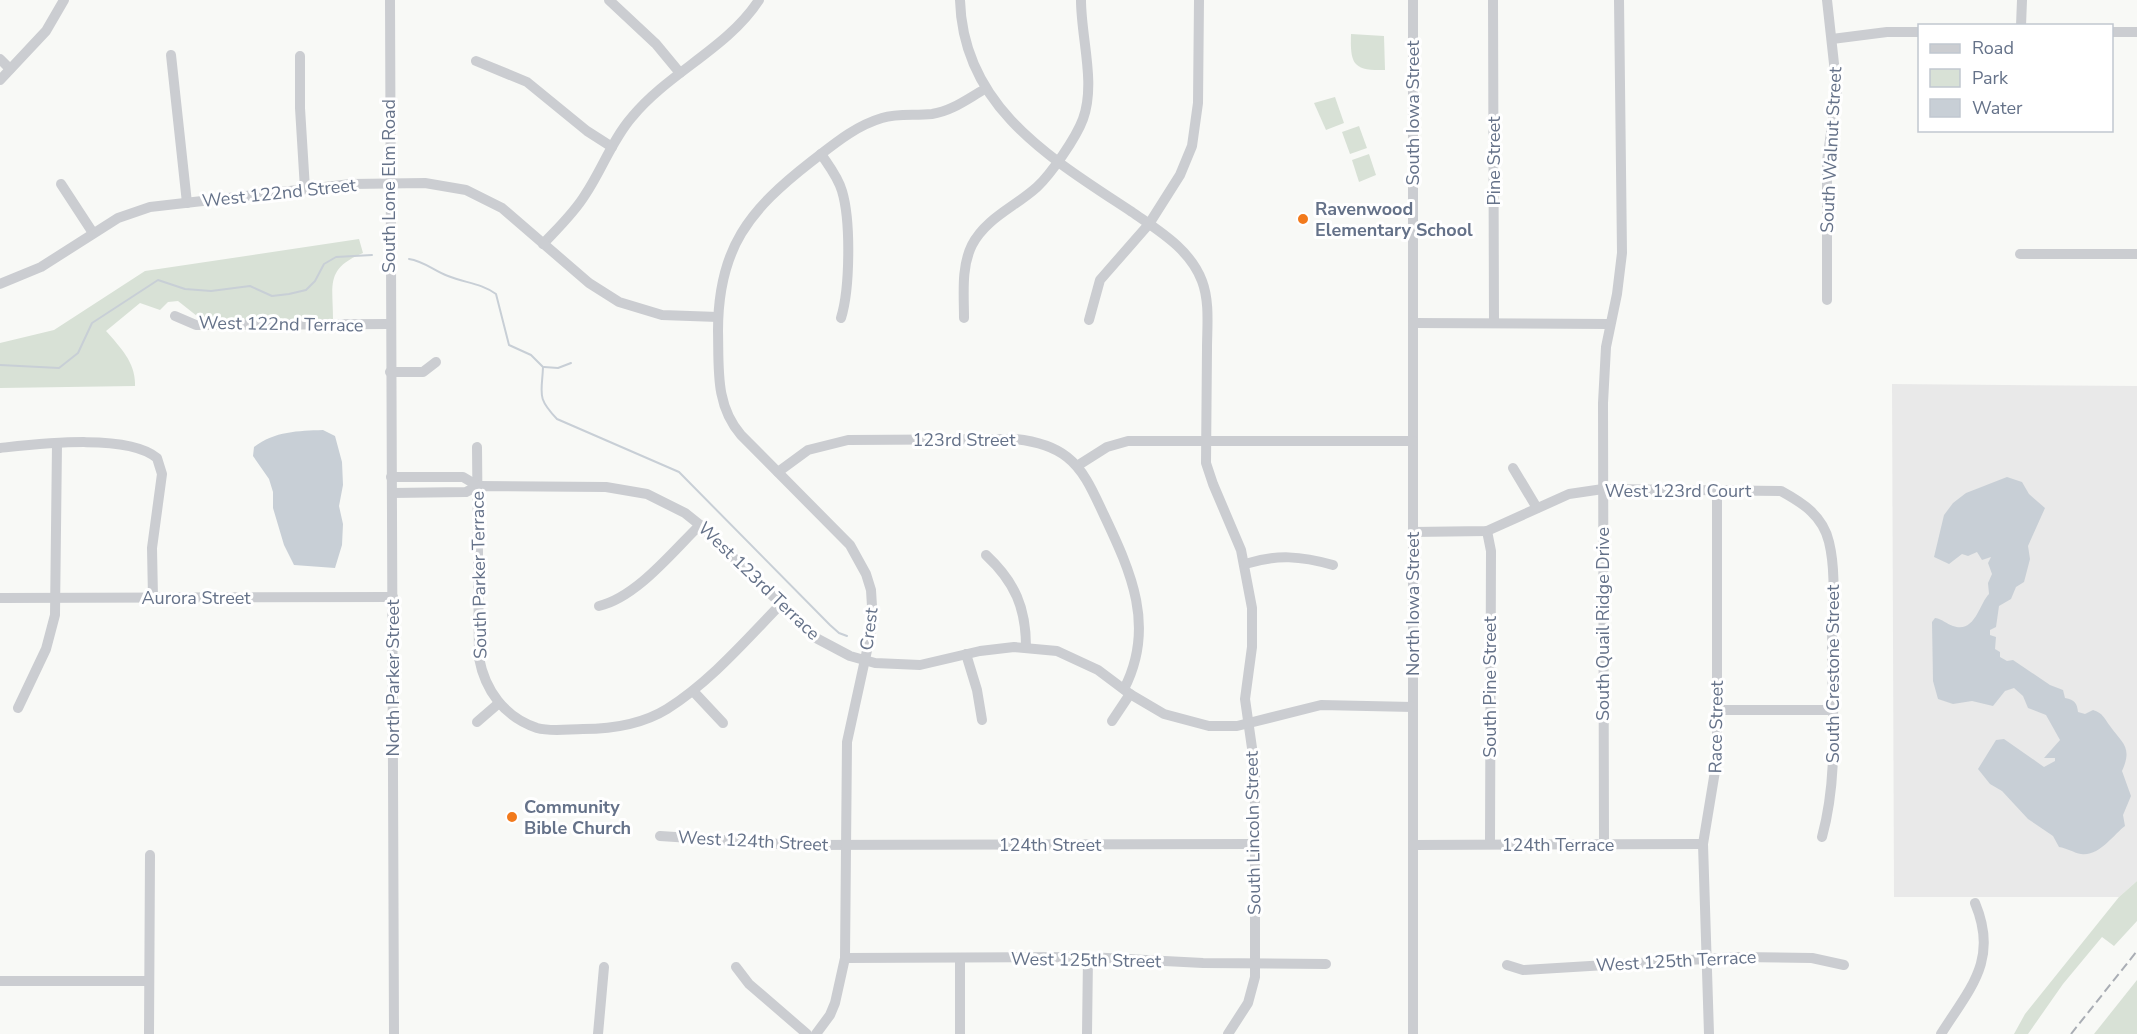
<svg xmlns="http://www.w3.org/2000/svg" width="2137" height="1034" font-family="'Nunito Sans',sans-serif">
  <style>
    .built { fill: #e9e9e9 }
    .green { fill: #d8e1d6 }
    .water { fill: #c8cfd6 }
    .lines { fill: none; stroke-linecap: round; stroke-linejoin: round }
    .stream { stroke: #c8cfd6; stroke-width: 2 }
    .minor { stroke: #cbcdd1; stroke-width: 10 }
    .rail { stroke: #aaaeb5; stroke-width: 2; stroke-dasharray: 9 4.5; stroke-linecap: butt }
    .poi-dot { fill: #f27a1c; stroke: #fff; stroke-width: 2 }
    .labels { text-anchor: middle; stroke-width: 6; stroke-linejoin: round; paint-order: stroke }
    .street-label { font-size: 18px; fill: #657289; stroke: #fff }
    .poi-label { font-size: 18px; font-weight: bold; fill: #657289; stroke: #fff; text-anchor: start }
  </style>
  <rect width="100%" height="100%" fill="#f8f9f6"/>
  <path class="built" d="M1892,384l245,2v495l-18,16h-225z"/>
  <g class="green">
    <path d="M1351,34l33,2 1,34c-32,1 -35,-6 -34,-36z"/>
    <path d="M1335,97l9,26 -18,7 -12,-27z"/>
    <path d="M1359,126l8,22 -17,6 -8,-22z"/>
    <path d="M1369,154l7,21 -17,7 -7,-22z"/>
    <path d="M359,239l4,14c-38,16 -30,31 -30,67h-131l-24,-19 -10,1 -8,8 -20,-7 -34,28c15,17 30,32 29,55l-135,2v-45l54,-13 91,-59z"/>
    <path d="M2137,881v40l-23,25 -12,-9 -39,47 -35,50h-14l11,-20 94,-117z"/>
    <path d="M2137,980v54h-43z"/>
  </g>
  <g class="water">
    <path d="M323,430l12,6 7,26 1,23 -4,21 4,18 -1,21 -7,23 -41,-3 -10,-20 -11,-37v-16l-4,-13 -16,-23 1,-9c21,-16 44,-16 69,-17z"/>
    <path d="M2007,477l15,5 7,12 16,14 -17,38 2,13 -6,23 -8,5 -5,12 -12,7 -3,21 -6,3v5l6,2 -1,12 5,3v5l7,4 6,-1 37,25 13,5 2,8c10,2 12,5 13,14l7,2 8,-4c10,3 11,8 17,16 12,17 23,21 12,45l9,25 -8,19 2,11c-11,8 -26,31 -44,28 -7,-1 -14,-6 -22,-7l-6,-11 -25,-17 -26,-28 -12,-7 -12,-15 18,-29 8,-1 40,28 11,-6v-3h-11l16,-18 -14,-25 -18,-7 -5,-12 -9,-8 -9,3 -12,15 -21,-5 -19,3 -15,-5 -5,-18 -1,-59 3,-4c8,1 11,6 18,8 22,8 26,-22 36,-32l-1,-11 4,-9 -4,-11 3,-6 -9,3 -5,-8 -9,4 -6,-2 -13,10 -15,-7 10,-42 9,-12 13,-10z"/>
  </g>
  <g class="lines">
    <g class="stream">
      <path d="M409,259c15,2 25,12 39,17 17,7 33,7 48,18l13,51 22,10 12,12c-1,27 -7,30 14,52l122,53 151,153 9,8 8,3"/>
      <path d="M0,365l59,3 19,-15 14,-30 66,-43 27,9 26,2 39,-5 22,10 17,-2 17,-4 9,-9 9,-17 12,-7 36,-2"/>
      <path d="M544,367l14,1 13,-5"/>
    </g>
    <g class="minor">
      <path d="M390,0l4,1034"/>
      <path d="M609,0l47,44 24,29"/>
      <path d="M960,0c3,108 92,159 172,212 27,19 58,37 70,69 8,21 5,46 5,68 0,38 -1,76 -1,114l7,21 28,66 11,58v39l-7,52 10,70v208l-7,26 -20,31"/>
      <path d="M1413,0v1034"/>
      <path d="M1493,0l1,322"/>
      <path d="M1827,0l10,91 -10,70v139"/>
      <path d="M2021,26l1,-26"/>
      <path d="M2112,32h25"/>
      <path d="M1832,39l55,-7h33"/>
      <path d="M171,55l16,148"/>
      <path d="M300,56v52l5,81"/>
      <path d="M0,59l10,10"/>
      <path d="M476,61l51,21 60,49 25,16"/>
      <path d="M0,80l46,-49 18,-31"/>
      <path d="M821,154c8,12 17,23 21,37 9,30 8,98 -1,127"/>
      <path d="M61,184l32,49"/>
      <path d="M543,244c15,-16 31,-31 42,-49 17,-25 27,-55 47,-78 37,-45 95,-68 127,-117"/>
      <path d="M2020,254h117"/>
      <path d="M0,284l41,-17 77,-49 32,-11 201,-23 74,-1 41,7 36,18 87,75 30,19 43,13 56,2"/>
      <path d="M175,316l21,9 193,-1"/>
      <path d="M964,318c0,-24 -3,-51 8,-73 14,-27 43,-38 65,-58 14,-13 39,-49 46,-68 13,-36 -2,-81 -2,-119"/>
      <path d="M1089,320l11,-40 49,-56 31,-49 12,-29 6,-43 1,-103"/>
      <path d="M1413,323l196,1"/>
      <path d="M390,372h33l13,-10"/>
      <path d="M477,447l2,211c6,32 25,59 58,70 14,4 32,1 46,1 29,0 58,-4 84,-20 44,-28 78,-68 114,-105"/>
      <path d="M0,448c38,-4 128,-15 157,10l5,16 -10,74 1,50"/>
      <path d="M1077,466l30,-19 21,-6h285"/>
      <path d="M1513,468l24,40"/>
      <path d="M778,472l30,-22 40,-10 167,-1c19,2 37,6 52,18 18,14 27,37 37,58 27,57 52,112 20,174"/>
      <path d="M391,477h72l15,9"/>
      <path d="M392,493l74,-1 12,-6 128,1 41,7 38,19 15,12 116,113 34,18 25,7 45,2 60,-14 34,-4 43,4 41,19 32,24 34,20 45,12h28l84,-21 92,2"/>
      <path d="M1487,531l4,20 -1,293"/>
      <path d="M1413,532l74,-1 82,-37 34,-5 178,2c22,12 42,25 48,51 8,33 3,71 3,105 0,64 7,128 -10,190"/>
      <path d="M986,555c29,27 40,53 40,92"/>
      <path d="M1245,564c32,-10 56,-8 88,1"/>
      <path d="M0,598l393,-1"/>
      <path d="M599,606c38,-9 74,-55 101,-81"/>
      <path d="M966,654l11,36 5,30"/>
      <path d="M693,691l30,32"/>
      <path d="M18,708l28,-59 9,-34 2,-171"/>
      <path d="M1717,710h116"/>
      <path d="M1112,721l18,-27"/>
      <path d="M477,722l22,-19"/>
      <path d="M660,836l137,9 457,-1"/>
      <path d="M1413,845l290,-1"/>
      <path d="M1604,845l-1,-442 3,-56 11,-53 5,-41 -3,-253"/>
      <path d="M845,958l243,-1 115,6 123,1"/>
      <path d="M1507,965l16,5 215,-13 74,1 32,7"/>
      <path d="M736,967l13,17 58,50"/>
      <path d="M0,981h148"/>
      <path d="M149,1034l1,-179"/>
      <path d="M598,1034l6,-67"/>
      <path d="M816,1034l14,-19 5,-12 10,-45 2,-216 26,-119 -2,-33 -5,-16 -16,-29 -109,-110c-26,-30 -22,-66 -23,-104 0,-83 31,-121 94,-170 22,-17 43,-35 70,-43 16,-5 33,-2 50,-4 20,-3 35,-15 53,-25"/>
      <path d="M960,1034v-76"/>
      <path d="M1087,1034l1,-77"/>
      <path d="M1709,1034l-6,-190 14,-85v-269"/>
      <path d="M1941,1034c29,-46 58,-74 34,-131"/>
    </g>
    <path class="rail" d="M2071,1034l66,-83"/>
  </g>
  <g class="poi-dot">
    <circle cx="1303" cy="219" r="6"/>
    <circle cx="512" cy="817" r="6"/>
  </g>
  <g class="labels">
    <g class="street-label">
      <text transform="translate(1413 113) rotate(-90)" y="6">South Iowa Street</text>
      <text transform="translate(1831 150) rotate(-87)" y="6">South Walnut Street</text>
      <text transform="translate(1494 161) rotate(-90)" y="6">Pine Street</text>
      <text transform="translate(389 186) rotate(-90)" y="6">South Lone Elm Road</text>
      <text transform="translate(279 193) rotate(-6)" y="6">West 122nd Street</text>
      <text transform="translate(281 324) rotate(1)" y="6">West 122nd Terrace</text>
      <text x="964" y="446">123rd Street</text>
      <text x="1678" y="497">West 123rd Court</text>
      <text transform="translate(479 575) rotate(-91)" y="6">South Parker Terrace</text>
      <text transform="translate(759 581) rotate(44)" y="6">West 123rd Terrace</text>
      <text x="196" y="604">Aurora Street</text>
      <text transform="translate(1413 604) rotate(-90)" y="6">North Iowa Street</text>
      <text transform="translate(1603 624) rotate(-90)" y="6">South Quail Ridge Drive</text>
      <text transform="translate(869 629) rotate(-83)" y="6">Crest</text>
      <text transform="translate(1833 674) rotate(-90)" y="6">South Crestone Street</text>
      <text transform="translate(393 678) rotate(-90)" y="6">North Parker Street</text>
      <text transform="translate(1490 687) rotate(-90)" y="6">South Pine Street</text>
      <text transform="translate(1716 727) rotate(-89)" y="6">Race Street</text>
      <text transform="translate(1253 833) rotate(-91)" y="6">South Lincoln Street</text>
      <text transform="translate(753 841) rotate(3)" y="6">West 124th Street</text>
      <text x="1050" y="851">124th Street</text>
      <text x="1558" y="851">124th Terrace</text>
      <text transform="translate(1086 960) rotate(1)" y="6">West 125th Street</text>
      <text transform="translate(1676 961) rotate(-3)" y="6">West 125th Terrace</text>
    </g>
    <g class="poi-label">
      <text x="1315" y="215">Ravenwood<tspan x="1315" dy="21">Elementary School</tspan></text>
      <text x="524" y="813">Community<tspan x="524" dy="21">Bible Church</tspan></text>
    </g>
  </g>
  <rect x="1918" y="24" width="195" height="108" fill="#ffffff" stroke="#c1c7d0" stroke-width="1.5"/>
  <rect x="1930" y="44" width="30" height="9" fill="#cbcdd1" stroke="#c1c7d0" stroke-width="1.5"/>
  <text x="1972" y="54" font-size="18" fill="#657289">Road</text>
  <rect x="1930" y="69" width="30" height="18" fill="#d8e1d6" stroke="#c1c7d0" stroke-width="1.5"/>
  <text x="1972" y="84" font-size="18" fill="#657289">Park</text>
  <rect x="1930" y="99" width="30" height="18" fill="#c8cfd6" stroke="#c1c7d0" stroke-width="1.5"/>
  <text x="1972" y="114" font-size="18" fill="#657289">Water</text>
</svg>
